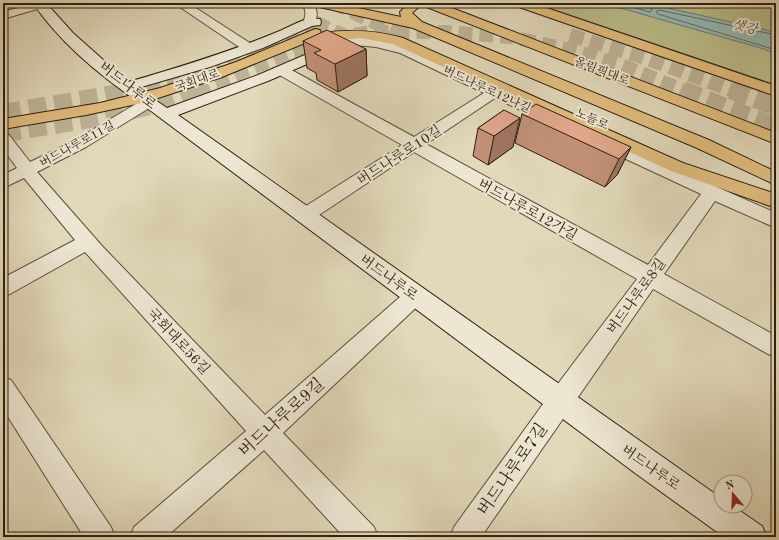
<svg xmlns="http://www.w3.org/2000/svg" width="779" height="540" font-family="'Old Standard TT','Noto Serif KR',serif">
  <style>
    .green { fill: #babd8a; stroke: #746e4c }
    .water { fill: #95b9b5; stroke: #6c7b73 }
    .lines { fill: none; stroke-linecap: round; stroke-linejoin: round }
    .shore { stroke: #626c62; stroke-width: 1 }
    .secondary-tunnel { stroke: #bdb498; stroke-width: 14; stroke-dasharray: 14 7; stroke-linecap: butt }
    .primary-tunnel { stroke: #bdb498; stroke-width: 14; stroke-dasharray: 14 7; stroke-linecap: butt }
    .trunk-tunnel-far1 { stroke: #bdb498; stroke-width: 14; stroke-dasharray: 14 7; stroke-linecap: butt }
    .trunk-tunnel { stroke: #bdb498; stroke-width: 18; stroke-dasharray: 18 8; stroke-linecap: butt }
    .minor-casing { stroke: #5b4e3a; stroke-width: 2 }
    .secondary-casing { stroke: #2e1f0f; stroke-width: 2 }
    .primary-casing { stroke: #2e1f0f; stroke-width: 2 }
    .trunk-casing { stroke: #2e1f0f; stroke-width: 2 }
    .minor { fill: #ece6d2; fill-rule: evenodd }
    .secondary { fill: #ece6d2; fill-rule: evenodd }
    .primary { fill: #e0bc7d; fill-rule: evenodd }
    .trunk { fill: #e0bc7d; fill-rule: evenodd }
    .wall { fill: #c19077; stroke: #2e1f0f }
    .shaded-wall { fill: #9d7561; stroke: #2e1f0f }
    .building { fill: #e0a78a; stroke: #2e1f0f }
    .labels { text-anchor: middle; stroke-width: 4; stroke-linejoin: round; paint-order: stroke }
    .far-street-label { font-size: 12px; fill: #2e1f0f; stroke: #ece6d2 }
    .far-water-label { font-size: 13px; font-style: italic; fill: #4d4d41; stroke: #ece6d2 }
    .street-label { font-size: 14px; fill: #2e1f0f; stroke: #ece6d2 }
    .near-street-label { font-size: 17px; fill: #2e1f0f; stroke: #ece6d2 }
  </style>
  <rect width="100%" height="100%" fill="#e1d9ba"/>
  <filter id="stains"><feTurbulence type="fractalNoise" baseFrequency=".005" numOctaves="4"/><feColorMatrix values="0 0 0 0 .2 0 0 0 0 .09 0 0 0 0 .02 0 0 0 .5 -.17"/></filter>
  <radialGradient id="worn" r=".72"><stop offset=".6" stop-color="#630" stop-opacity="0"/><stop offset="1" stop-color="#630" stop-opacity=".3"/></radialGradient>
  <path class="green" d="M534,3h242v82z"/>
  <path class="water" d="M603,3h42l131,29v22l-12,-5z"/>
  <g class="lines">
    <g class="shore">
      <path d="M618,3l32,9 2,-2 -3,-7"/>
      <path d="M776,35l-117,-25 -3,2 2,2 118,36"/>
    </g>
    <path class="secondary-tunnel" d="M315,22l34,16"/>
    <path class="primary-tunnel" d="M333,3l75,35"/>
    <g class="trunk-tunnel-far1">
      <path d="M570,35l78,24 86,32"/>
      <path d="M126,91l43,-10 44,-15 77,-31 35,-9"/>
      <path d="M196,91l97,-40 39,-13 41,-6h73l65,5 64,14 46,14 64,26"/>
    </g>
    <g class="trunk-tunnel">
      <path d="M683,90l93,37"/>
      <path d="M731,90l45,17"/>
      <path d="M3,113l100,-17 28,-6"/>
      <path d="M3,133c64,-10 135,-19 196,-43"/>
    </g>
    <g class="minor-casing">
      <g id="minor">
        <path d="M35,3h18l-2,2 -48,14v-7z"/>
        <path d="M174,3h14l65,42 2,3 -2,3h-8z"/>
        <path d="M301,3h12c5,8 5,15 0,22h-8l-2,-2c3,-8 4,-13 -2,-20z"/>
        <path d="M348,37l28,2 32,8 150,70 2,3 -2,3 -5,1 -5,-1 -53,-25 -69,46 222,121 53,-71 -103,-48 -2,-3 2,-3 6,-2 6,2 166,73v15l-61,-27 -51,73 112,62v21l-8,-3 -115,-65 -172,248h-31l4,-10 97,-134 86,-114 -223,-127 -104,69 -6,2 -6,-2 -3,-5 3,-5 104,-66 -126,-72 -2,-3 2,-3h10l128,70 70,-44 -84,-40 -24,-6 -32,-3 -2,-3 2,-3z"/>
        <path d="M149,98l5,1 2,3 -2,3 -68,42 -49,25 66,75 162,168 143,-125 7,-3 7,3 3,6 -3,6 -139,131 91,94 4,10h-34l-80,-87 -98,87h-36l4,-10 112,-96 -161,-179 -75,42 -7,2v-18l72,-38 -51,-62 -21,10v-13l14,-7 -14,-19v-16l6,2 21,27 44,-21 70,-42z"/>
        <path d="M3,377l8,3 100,147 4,10h-31l-81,-128z"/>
      </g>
    </g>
    <g class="secondary-casing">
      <path id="secondary" d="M33,3h13l27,30 55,49c52,-15 104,-31 154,-52 11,-5 25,-14 38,-11l1,3 -1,3 -8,1 -49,22 -53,19 -72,21 29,20 91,-33 84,-36 2,-4h10l2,3 -3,6 -85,37 -90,34 543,383v8h12l29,20 5,11h-43l-89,-64 -492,-368c-39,-26 -83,-62 -110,-102z"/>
    </g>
    <g class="primary-casing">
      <g id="primary">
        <path d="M313,3h22l66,14 -1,-5 9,-9h14l-11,10 10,9 287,118 67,32v13l-79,-37 -284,-120 -98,-22z"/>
        <path d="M315,29l5,1 1,3c29,-4 54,-3 82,5l280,125 93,31v14l-105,-37 -278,-127 -32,-6 -56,5 -83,34 -76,25 -60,13 -83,14v-10l97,-16 60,-15 76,-26z"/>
      </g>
    </g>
    <g class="trunk-casing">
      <g id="trunk">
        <path d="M422,3h17l337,130v11l-352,-138z"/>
        <path d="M514,3h18l244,83v10l-260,-90z"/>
      </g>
    </g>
    <use href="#minor" class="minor"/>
    <use href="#secondary" class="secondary"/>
    <use href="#primary" class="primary"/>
    <use href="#trunk" class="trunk"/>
  </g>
  <g class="wall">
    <path d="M303,41l63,8 1,27 -29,16 -21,-12 -1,-7 -9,-5z"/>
    <path d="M504,110l9,37 -25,18 -15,-9 5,-28z"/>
    <path d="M522,114l109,33 -14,28 -12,12 -90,-44z"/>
  </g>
  <g class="shaded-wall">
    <path d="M366,49l1,27 -29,16 -3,-28z"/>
    <path d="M520,118l-7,29 -25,18 6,-29z"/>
    <path d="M631,147l-14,28 -12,12 14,-28z"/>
  </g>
  <g class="building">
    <path d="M327,30l39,19 -31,15 -21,-11 7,-3 -18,-9z"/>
    <path d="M536,104l95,43 -12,12 -97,-45z"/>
    <path d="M504,110l16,8 -26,18 -16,-8z"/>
  </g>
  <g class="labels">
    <g class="far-street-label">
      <text transform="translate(602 71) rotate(21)" y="4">올림픽대로</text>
      <text transform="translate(197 80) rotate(-19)" y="4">국회대로</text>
      <text transform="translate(487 89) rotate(25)" y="4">버드나루로12나길</text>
      <text transform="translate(592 119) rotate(24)" y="4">노들로</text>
      <text transform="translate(77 144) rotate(-29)" y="4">버드나루로11길</text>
    </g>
    <g class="far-water-label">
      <text transform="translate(745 26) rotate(15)" y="5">샛강</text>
    </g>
    <g class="street-label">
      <text transform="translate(128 85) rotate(38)" y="5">버드나루로</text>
      <text transform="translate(399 155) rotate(-33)" y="5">버드나루로10길</text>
      <text transform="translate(528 209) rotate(29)" y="5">버드나루로12가길</text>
      <text transform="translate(389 277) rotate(36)" y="5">버드나루로</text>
      <text transform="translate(636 296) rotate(-54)" y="5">버드나루로8길</text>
      <text transform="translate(179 341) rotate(47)" y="5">국회대로56길</text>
      <text transform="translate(651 467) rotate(35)" y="5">버드나루로</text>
    </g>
    <g class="near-street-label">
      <text transform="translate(281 417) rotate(-42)" y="6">버드나루로9길</text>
      <text transform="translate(512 469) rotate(-55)" y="6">버드나루로7길</text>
    </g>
  </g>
  <rect width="779" height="540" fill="none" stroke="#e1d9ba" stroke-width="16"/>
  <rect x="4" y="4" width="771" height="532" fill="none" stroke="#2e1f0f" stroke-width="2"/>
  <rect x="8" y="8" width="763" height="524" fill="none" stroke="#2e1f0f"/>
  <g transform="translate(733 494) rotate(341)"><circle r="19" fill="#ece6d2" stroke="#a09684"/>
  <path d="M0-3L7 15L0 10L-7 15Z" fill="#8f2418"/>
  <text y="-6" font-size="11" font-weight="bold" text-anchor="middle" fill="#2e1f0f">N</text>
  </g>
  <rect width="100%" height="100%" filter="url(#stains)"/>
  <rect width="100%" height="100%" fill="url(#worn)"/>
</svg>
